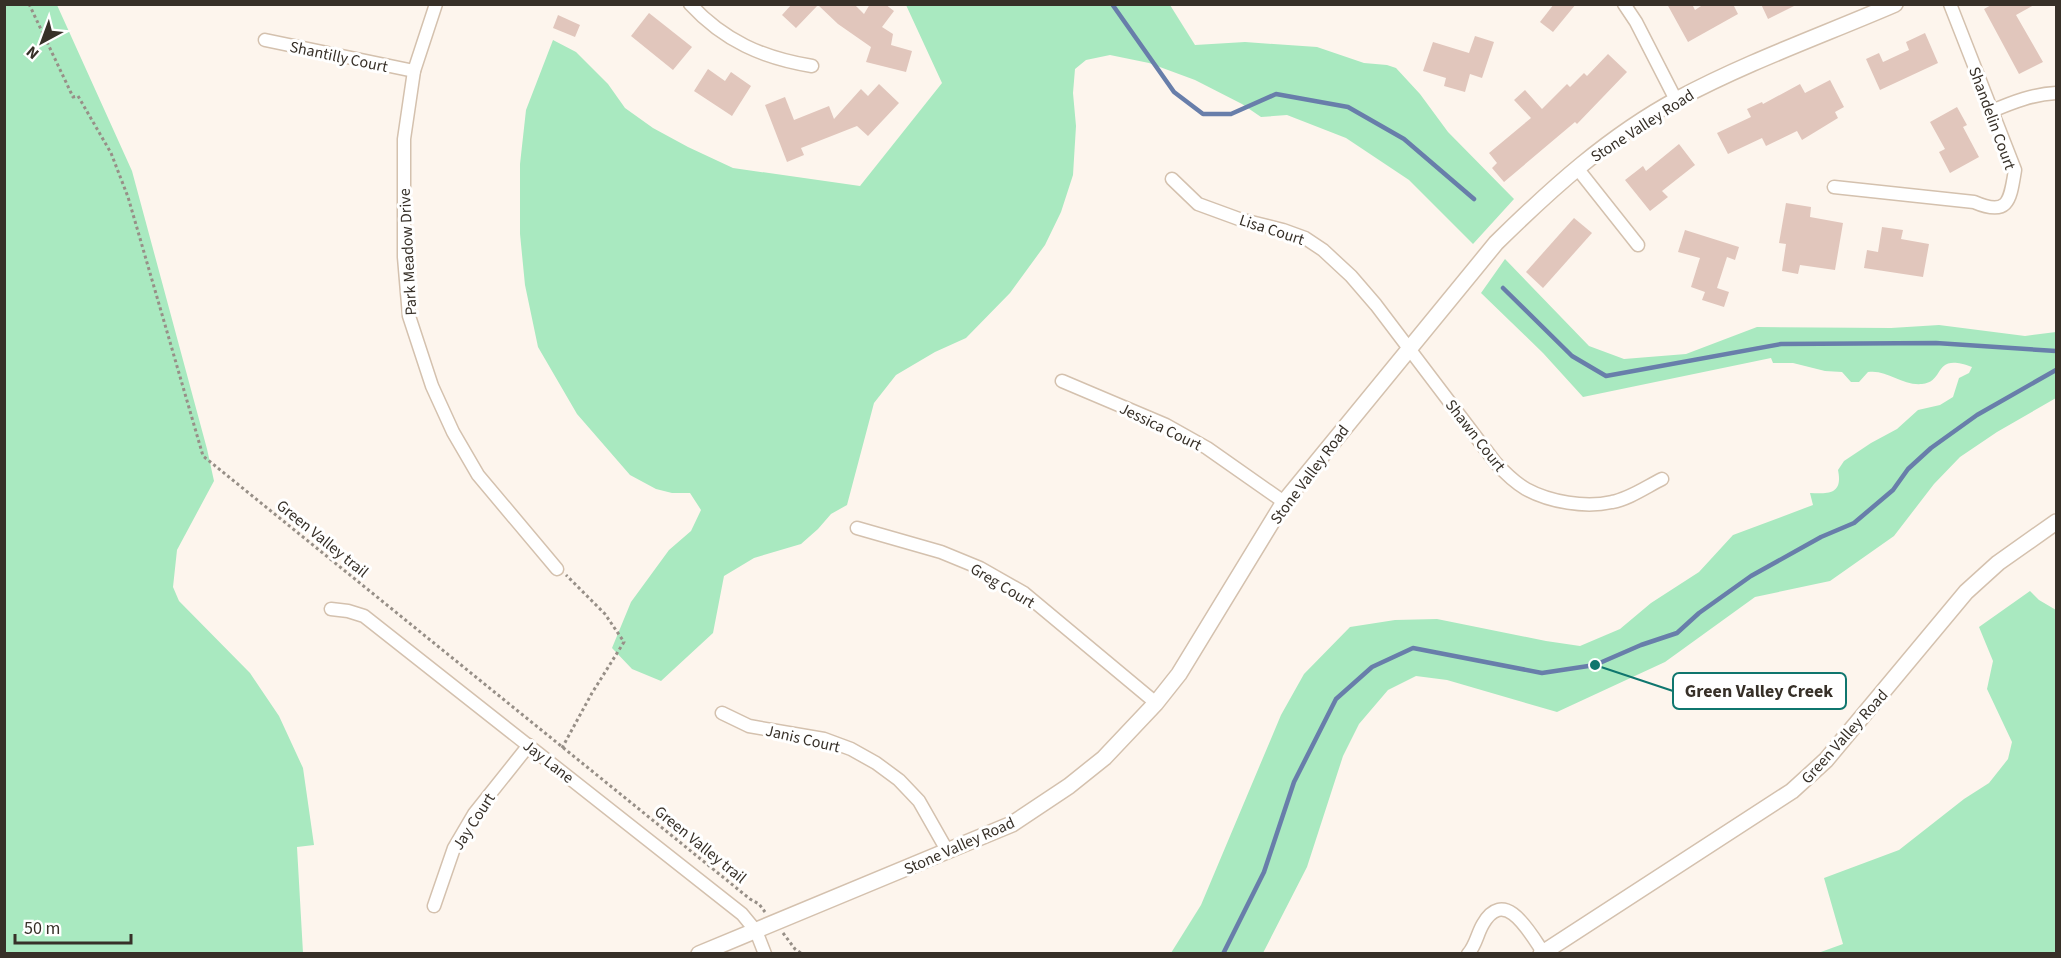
<svg xmlns="http://www.w3.org/2000/svg" width="2061" height="958" font-family="'Source Sans 3',sans-serif">
  <style>
    .green { fill: #a9e9c0 }
    .lines { fill: none; stroke-linecap: round; stroke-linejoin: round }
    .stream { stroke: #687eaa; stroke-width: 4.5 }
    .building { fill: #e1c6bc }
    .minor-casing { stroke: #d4c1ae; stroke-width: 15 }
    .tertiary-casing { stroke: #d4c1ae; stroke-width: 18 }
    .path { stroke: #978f87; stroke-width: 3; stroke-dasharray: 3 3; stroke-linecap: butt }
    .minor { stroke: #fff; stroke-width: 12 }
    .tertiary { stroke: #fff; stroke-width: 15 }
    .labels { text-anchor: middle; stroke-width: 6; stroke-linejoin: round; paint-order: stroke }
    .street-label { font-size: 16px; fill: #373028; stroke: #fff }
    .leader { fill: none; stroke: #0f766e; stroke-width: 2 }
    .callout-dot { fill: #0f766e; stroke: #fff; stroke-width: 2 }
    .callout { fill: #fff; stroke: #0f766e; stroke-width: 2 }
    .callout-label { font-size: 18px; text-anchor: middle; font-weight: bold; fill: #373028 }
  </style>
  <rect width="100%" height="100%" fill="#fdf5ed"/>
  <g class="green">
    <path d="M5,4l52,1 75,166 75,278 7,32 -37,69 -4,37 6,14 71,72 29,43 24,52 11,77 -17,2 6,106h-298z"/>
    <path d="M906,5h264l25,40 50,-3 72,5 47,16 23,2 9,3 24,26 28,38 66,67 -41,45 -64,-64 -63,-42 -59,-23 -26,2 -19,-13 -47,-24 -46,-17 -39,-8 -24,5 -11,9 -2,24 3,33 -3,49 -12,37 -16,33 -35,48 -44,45 -31,14 -39,23 -22,28 -27,102 -16,9 -13,15 -17,15 -47,14 -30,18 -11,57 -52,48 -29,-12 -20,-21 19,-46 38,-52 22,-19 10,-21 -11,-17h-18l-16,-4 -26,-14 -53,-61 -39,-67 -13,-62 -5,-51v-70l6,-54 27,-70 23,12 32,32 17,24 28,20 35,19 45,21 127,18 82,-103z"/>
    <path d="M1505,259l84,87 35,13 62,-5 71,-27 134,1 48,-3 86,11 31,-4v66l-59,34 -37,25 -26,27 -40,52 -64,45 -75,16 -90,65 -108,50 -110,-32 -31,-4 -28,14 -29,34 -16,32 -36,111 -44,86h-92l30,-48 80,-190 23,-41 46,-47 45,-7 42,-1 109,22 34,5 40,-17 31,-26 48,-31 34,-37 80,-30 -3,-12c19,1 33,1 28,-23l6,-9 27,-18 26,-14 21,-19 22,-5 13,-8 6,-19 10,-5 3,-6c-40,-15 -26,15 -50,17 -20,2 -35,-15 -54,-12l-9,10h-8l-9,-10 -17,-1 -32,-8h-20l-2,-5 -188,39 -40,-44 -62,-60z"/>
    <path d="M2030,591l9,9 17,10v343h-238l25,-9 -19,-66 75,-28 65,-51 25,-16 19,-24 4,-17 -25,-53 6,-28 -14,-34z"/>
  </g>
  <g class="lines">
    <g class="stream">
      <path d="M1112,4l62,88 29,22h28l45,-20 72,13 56,32 70,60"/>
      <path d="M1503,288l69,68 34,20 175,-32 155,-1 120,8"/>
      <path d="M1223,954l41,-82 30,-90 42,-83 36,-32 41,-19 129,25 53,-8 46,-20 36,-12 22,-20 52,-37 70,-39 33,-14 39,-33 15,-21 23,-21 46,-33 79,-45"/>
    </g>
  </g>
  <g class="building">
    <path d="M792,4h62l10,10 6,-10h15l9,7 -12,16 11,7 -2,11 21,6 -6,21 -40,-10 5,-15 -33,-23 -20,-19 -22,23 -14,-13z"/>
    <path d="M1554,4h22l-23,28 -13,-10z"/>
    <path d="M1667,4h25l3,6 9,-6h29l5,10 -50,28z"/>
    <path d="M1761,4h37l-30,15z"/>
    <path d="M1993,4h43l-20,11 27,47 -24,12 -35,-65z"/>
    <path d="M649,13l43,34 -19,23 -42,-34z"/>
    <path d="M558,15l22,10 -5,12 -22,-9z"/>
    <path d="M1925,33l13,30 -58,27 -14,-31 13,-6 4,9 26,-12 -3,-8z"/>
    <path d="M1475,36l19,6 -12,36 -12,-4 -5,18 -21,-6 2,-8 -23,-7 10,-29 36,11z"/>
    <path d="M1608,54l19,18 -50,52 -2,-2 -71,60 -12,-14 5,-5 -8,-10 42,-35 -17,-18 11,-10 17,19 25,-25 3,3 14,-14 3,3z"/>
    <path d="M708,69l17,12 6,-9 20,14 -19,30 -38,-25z"/>
    <path d="M1830,80l14,27 -9,5 3,6 -36,22 -5,-9 -31,15 -4,-8 -34,16 -11,-21 34,-16 -4,-8 15,-7 1,2 37,-20 5,9z"/>
    <path d="M879,84l20,19 -31,33 -11,-10 -56,22 3,7 -17,7 -22,-57 20,-8 9,23 35,-14 5,13 27,-30 7,7z"/>
    <path d="M1957,107l10,18 -4,2 16,30 -29,16 -11,-21 6,-3 -15,-27z"/>
    <path d="M1679,144l16,21 -33,26 6,6 -18,14 -25,-31 18,-14 3,5z"/>
    <path d="M1786,203l25,4 -1,10 33,6 -8,47 -35,-5 -2,9 -16,-3 4,-27 -7,-1z"/>
    <path d="M1574,218l18,15 -49,55 -17,-16z"/>
    <path d="M1882,227l21,3 -2,9 28,5 -6,33 -59,-9 3,-18 11,2z"/>
    <path d="M1685,230l54,17 -4,13 -8,-3 -10,31 12,4 -5,15 -22,-7 3,-8 -14,-5 9,-29 -22,-6z"/>
  </g>
  <g class="lines">
    <g class="minor-casing">
      <g id="minor">
        <path d="M436,4l-22,67 -10,68v118l5,59 23,70 21,46 25,43 79,94"/>
        <path d="M690,4c34,37 73,54 122,62"/>
        <path d="M1624,4l12,18 40,78"/>
        <path d="M265,40l149,31"/>
        <path d="M1992,111c21,-9 42,-17 64,-18"/>
        <path d="M1577,168l61,77"/>
        <path d="M1172,179l26,25 41,15 44,11 22,8 18,12 28,26 25,29 119,157c9,10 19,20 31,27 24,13 59,19 86,13 17,-3 34,-15 50,-23"/>
        <path d="M1834,187l140,15c35,15 36,-2 41,-32l-65,-166"/>
        <path d="M1062,381l104,44 41,23 77,54"/>
        <path d="M857,528l84,24 39,16 44,25 132,110"/>
        <path d="M331,609l17,2 16,5 378,298 14,17 9,23"/>
        <path d="M722,713l27,13 75,13 27,10 25,14 23,17 20,21 29,51"/>
        <path d="M434,906l20,-58 20,-34 55,-69"/>
        <path d="M1468,954c8,-9 9,-20 15,-30 22,-38 47,9 60,28"/>
      </g>
    </g>
    <g class="tertiary-casing">
      <g id="tertiary">
        <path d="M699,954l313,-130 57,-38 35,-28 52,-55 23,-29 105,-172 212,-259c55,-54 113,-107 182,-144 69,-37 145,-64 217,-95"/>
        <path d="M1541,954l251,-163 34,-31 140,-168 32,-29 58,-41"/>
      </g>
    </g>
    <g class="path">
      <path d="M29,4l44,93 5,-1 33,57 17,44 75,259 547,443 9,5 6,8"/>
      <path d="M562,748l30,-55 32,-51 -19,-28 -39,-39"/>
      <path d="M783,933l12,16 7,5"/>
    </g>
    <use href="#minor" class="minor"/>
    <use href="#tertiary" class="tertiary"/>
  </g>
  <g class="labels">
    <g class="street-label">
      <text transform="translate(339 56) rotate(12)" y="6">Shantilly Court</text>
      <text transform="translate(1993 118) rotate(70)" y="6">Shandelin Court</text>
      <text transform="translate(1642 125) rotate(-33)" y="6">Stone Valley Road</text>
      <text transform="translate(1272 229) rotate(18)" y="6">Lisa Court</text>
      <text transform="translate(407 252) rotate(-93)" y="6">Park Meadow Drive</text>
      <text transform="translate(1161 426) rotate(26)" y="6">Jessica Court</text>
      <text transform="translate(1476 435) rotate(52)" y="6">Shawn Court</text>
      <text transform="translate(1309 474) rotate(-53)" y="6">Stone Valley Road</text>
      <text transform="translate(323 538) rotate(39)" y="6">Green Valley trail</text>
      <text transform="translate(1003 585) rotate(31)" y="6">Greg Court</text>
      <text transform="translate(1844 736) rotate(-48)" y="6">Green Valley Road</text>
      <text transform="translate(803 738) rotate(13)" y="6">Janis Court</text>
      <text transform="translate(549 761) rotate(38)" y="6">Jay Lane</text>
      <text transform="translate(473 821) rotate(-57)" y="6">Jay Court</text>
      <text transform="translate(701 844) rotate(39)" y="6">Green Valley trail</text>
      <text transform="translate(959 845) rotate(-24)" y="6">Stone Valley Road</text>
    </g>
  </g>
  <path class="leader" d="M1595 665L1673 691"/>
  <circle class="callout-dot" cx="1595" cy="665" r="6"/>
  <rect class="callout" x="1673" y="673" width="173" height="36" rx="6"/>
  <g class="callout-label">
    <text x="1759" y="697">Green Valley Creek</text>
  </g>
  <rect width="2061" height="958" fill="none" stroke="#373028" stroke-width="12"/>
  <g transform="translate(42 42) rotate(221)" stroke="#ffffff" stroke-width="4.5" paint-order="stroke">
  <path d="M0-4.5L10 22L0 15L-10 22Z" fill="#373028"/>
  <text y="-9" font-size="16" font-weight="bold" text-anchor="middle" fill="#373028">N</text>
  </g>
  <path d="M15 934v9h116v-9" fill="none" stroke="#373028" stroke-width="3"/>
  <text x="24" y="934" font-size="18" fill="#373028" stroke="#ffffff" stroke-width="4.5" paint-order="stroke">50 m</text>
</svg>
